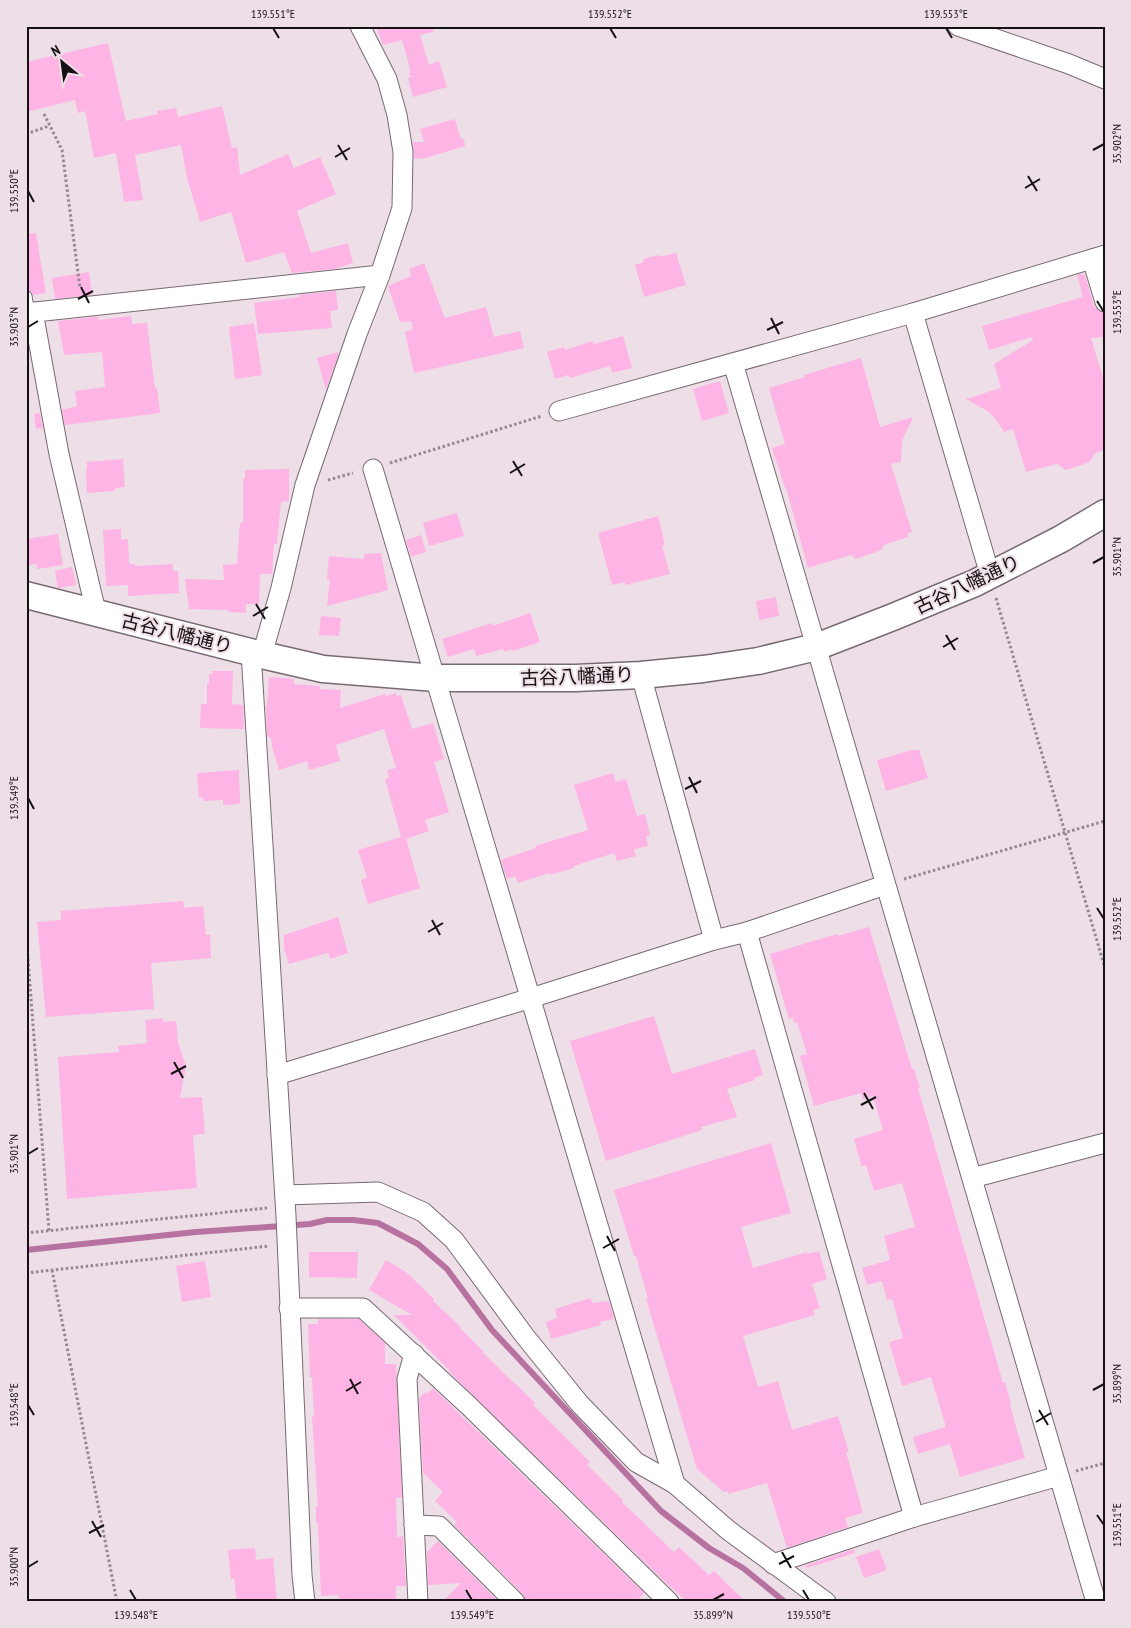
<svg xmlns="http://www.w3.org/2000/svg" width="1131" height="1628" font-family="'PT Sans Narrow','Noto Sans JP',sans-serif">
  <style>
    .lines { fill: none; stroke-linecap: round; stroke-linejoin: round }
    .stream { stroke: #b772a0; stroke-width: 6 }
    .building { fill: #feb4e4 }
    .lane-casing { stroke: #786a73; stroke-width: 11 }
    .street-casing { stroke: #786a73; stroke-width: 21 }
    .secondary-casing { stroke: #786a73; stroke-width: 29 }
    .path { stroke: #94888f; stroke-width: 3; stroke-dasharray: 2.5 2.5; stroke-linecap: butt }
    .lane { stroke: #fff; stroke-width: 9 }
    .street { stroke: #fff; stroke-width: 19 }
    .secondary { stroke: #fff; stroke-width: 26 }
    .ticks { fill: none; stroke: #161114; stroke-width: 2 }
    .labels { text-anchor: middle; stroke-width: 4; stroke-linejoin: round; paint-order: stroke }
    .street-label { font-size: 19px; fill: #161114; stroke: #eedee8 }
    .neatline { fill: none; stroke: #161114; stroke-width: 2 }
    .ticks-label { font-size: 12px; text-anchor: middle; fill: #161114 }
  </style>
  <rect width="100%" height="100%" fill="#eedee8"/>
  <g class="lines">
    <path class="stream" d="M26,1250l170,-18 114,-8 17,-4h26l25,3 40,21 29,25 45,61 169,181 48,37 34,20 42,34"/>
  </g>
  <g class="building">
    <path d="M376,26h56l1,6 -13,3 9,30 10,-4 8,26 -34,10 -5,-19 3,-1 -2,-4h2l-9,-33 -19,5z"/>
    <path d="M108,43l18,78 32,-7 -1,-3 19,-3 2,9 44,-11 10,42 5,-1 3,28 48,-21 6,14 26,-11 16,37 -39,17 14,42 37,-10 5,20 -19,6 -42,4 -8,-21 -38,11 -15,-51 -31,10 -13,-44 -6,-33 -46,10 8,45 -19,2 -8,-49 -22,5 -9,-47 -7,2 -3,-13 -49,12v-50z"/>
    <path d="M455,119l6,20h3l1,7 -39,12 -12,1 -1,-17h11l-4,-13z"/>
    <path d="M36,233l10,60 -13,2 -2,-3 -5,-2v-56z"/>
    <path d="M676,253l10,32 -42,12 -9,-32 9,-3 -1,-3 15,-4 1,1h5z"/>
    <path d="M424,263l21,55 41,-11 8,30 26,-6 4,17 -110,25 -9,-41 8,-3 -2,-8 -11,1 -12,-36 23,-10 -2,-7z"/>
    <path d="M89,272l3,23 -37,4 -3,-21z"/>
    <path d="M1081,274l4,1 9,31 4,4 7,3v24l-14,1 14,46v66l-10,3 -5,9 -24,8 -9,-6 -31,8 -13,-43 -9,3 -8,-12 -7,-8 -23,-13 35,-11 -7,-24 39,-24 -1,-3 -43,13 -7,-24 101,-29 -6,-22z"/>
    <path d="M336,291l2,19 -8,1 2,17 -74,6 -4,-31 46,-6 -1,-2z"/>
    <path d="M131,316l1,8 15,-1 8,65h2l3,25 -95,12 -3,-15 15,-4 -2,-15 30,-4 -3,-35 -38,3 -6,-34 37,-4h4v3z"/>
    <path d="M254,323l8,52 -27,4 -6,-52z"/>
    <path d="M623,336l9,32 -20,5 -2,-7 -40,12 -2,-3 -13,4 -8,-27 17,-5 1,3 28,-9 1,3z"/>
    <path d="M338,352v4l-12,34 -9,-32z"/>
    <path d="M861,358l19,69 33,-10 -11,24 -1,21 -10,2 21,68 -5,2 1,3 -24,8 -3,5 -25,9 -5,-4 -43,13 -22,-80h-1l-13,-40 13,-4 -16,-56 36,-11 -1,-2z"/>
    <path d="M720,381l9,32 -27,8 -9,-32z"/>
    <path d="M40,413l3,15 -7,1 -2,-15z"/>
    <path d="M123,459l2,28 -10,1v3l-28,2 -1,-23h1v-8z"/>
    <path d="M289,469v32l-8,1 -4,42h-3l-2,30h-12l-1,30h-13v9l-18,-1v-2l-39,-1 -4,-30 39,1 -1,-15 14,-1 3,-41h3v-44h2v-9z"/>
    <path d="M457,513l7,23 -35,10 -6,-23z"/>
    <path d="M658,516l7,29 -3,1 8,28 -45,11v-3l-13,3 -14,-52z"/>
    <path d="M121,529v11l7,-1 1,25h6v2l38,-2v7h5l1,22 -51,3v-11l-22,1 -3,-56z"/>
    <path d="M58,534l5,31 -26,4v-5l-9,1 -2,-26z"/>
    <path d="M421,535l5,17 -15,5 -5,-17z"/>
    <path d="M381,553l7,37 -61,16 3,-26 -3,-1 2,-23 35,3v-5z"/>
    <path d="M72,567l4,18 -18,3 -3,-17z"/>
    <path d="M776,597l3,19 -20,4 -3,-19z"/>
    <path d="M530,613l10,29 -27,9 -1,-2 -8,3 -1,-3 -27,7 -2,-7 -26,8 -6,-18 50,-16 1,3z"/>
    <path d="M321,616l20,2 -2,18 -20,-1z"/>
    <path d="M212,671h21l-1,33 11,1 1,24 -44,-1 1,-24h6v-21h2v-9h3z"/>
    <path d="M269,677l25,2v5l26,2v3l21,1 -1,18 45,-14 1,2 10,-3 1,3 4,-1 11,34 21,-6 11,36 -10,3 15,50 -24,8 4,11 -23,8 14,49 -52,16 -7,-24 6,-2 -9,-28 43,-13 -16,-58 4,-1 -2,-8 9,-2 -12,-39 -48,16 4,16 -31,9 -2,-9 -28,9 -7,-24 -1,-8 -4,-2 -1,-31h1z"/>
    <path d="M912,750h7l9,28 -42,13 -9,-31z"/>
    <path d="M239,770l1,32 -1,2 -16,1v-5l-20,1v-4l-4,1 -2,-25z"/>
    <path d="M613,773l3,9 10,-3 11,37 8,-2 5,21 -4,1 2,10 -14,3 2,7 -19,5 -3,-8 -40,13v2l-24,7 -1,-2 -31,10 -3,-7 -8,3 -6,-19 35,-12 -1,-2 53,-16 -14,-45z"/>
    <path d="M183,901l1,7 19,-2 3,29h4l1,23 -60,5 3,46 -108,8 -9,-95 24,-2v-9z"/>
    <path d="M338,917l10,36 -18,6 -2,-6 -39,11 -5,-15v-14z"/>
    <path d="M869,927l43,142h2l6,19h-2l85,295 2,-1 6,23h-1l15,53 -65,19 -10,-33 -32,10 -5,-17 33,-10 -15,-50 -29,9 -13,-44 14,-4 -11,-39 -5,1 -5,-19 -15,4 -5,-17 28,-8 -6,-24 31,-9 -13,-44 -28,8 -8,-26 -4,2 -8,-28 29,-9 -10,-34 -10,3 -2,-6 -47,13 -14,-50 7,-2 -10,-32 -3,1 -1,-6 -4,2 -19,-65 67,-20 1,2z"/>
    <path d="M654,1016l18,58 83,-25 8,26 -9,3 1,2 -28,9 10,28 -36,10 1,3 -96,31 -36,-120z"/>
    <path d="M163,1018v4l13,-1 2,21 8,24 -6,32 22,-1 3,37 -12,1 4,53 -130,11 -9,-142 61,-5 -1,-6 29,-3 -2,-23z"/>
    <path d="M771,1143l20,70 -50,14 12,41 54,-16v2l12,-3 8,28 -15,5 8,24 -7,2 2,5 -72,21 15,51 20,-6 14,49 46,-14 11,36h-3l17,61 -18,5 3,9 -61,21 -20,-65 -39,11v-3l-4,1 -27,-23 -51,-170h2l-12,-43h-2l-20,-66z"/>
    <path d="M309,1252h49l-1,26 -48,-1z"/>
    <path d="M386,1260l20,12 28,27 -1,2 28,26 -1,1 23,23 -1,1 53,51 -2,2 57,57 -3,3 36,35 -1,2 52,50 5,-5 30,28 5,-4 32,31h-59l-27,-25 -211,-205 1,-1 -56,-56h18l-43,-25z"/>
    <path d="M205,1261l6,36 -29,5 -6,-36z"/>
    <path d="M591,1298l1,5 17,-2 5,18 -14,3 1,3 -50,14 -5,-17 11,-4 -2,-9z"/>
    <path d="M318,1319h41l26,24v21h11l6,133 -6,1 1,39 6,-1 3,50h-10v16l-57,-1 -1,-6 -17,1 -3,-73h-2v-17h2l-6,-90h2l-2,-39h-2l-2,-53h10z"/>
    <path d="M433,1388l211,205 -8,9h-110l-3,-8 -69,-69 3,-3 -22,-21 8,-9 -20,-19 -4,-75 6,-6 2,2z"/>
    <path d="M438,1541l61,61h-57l19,-19 -33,2 -1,-33z"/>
    <path d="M255,1548l1,12 17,-2 4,44h-40l-3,-24 -3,1 -3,-29z"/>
    <path d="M854,1549l1,4 -48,15 -1,-2 -8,2z"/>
    <path d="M879,1549l8,21 -23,8 -8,-21z"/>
  </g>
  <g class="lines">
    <g class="lane-casing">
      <path id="lane" d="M27,296l3,17"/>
    </g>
    <g class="street-casing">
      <g id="street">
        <path d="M958,26l111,38 36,15"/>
        <path d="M1092,259l13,43"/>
        <path d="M33,312l26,142 37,158"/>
        <path d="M26,313l354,-38"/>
        <path d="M913,313l77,262"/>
        <path d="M733,363l363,1239"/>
        <path d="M559,411l354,-98 192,-58"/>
        <path d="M373,469l302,1015 53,46 98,72"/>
        <path d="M251,652l35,564 16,359 3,27"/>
        <path d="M262,655l19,-67 24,-103 52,-151 23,-59 22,-67 1,-56 -6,-37 -10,-36 -27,-53"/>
        <path d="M641,675l73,265"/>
        <path d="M747,932l167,585"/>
        <path d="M277,1075l254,-77 183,-58 33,-8 138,-47"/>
        <path d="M972,1178l133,-35"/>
        <path d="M285,1195l93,-3 45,20 31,28 70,95 55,68 57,59 39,22"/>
        <path d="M289,1308h74l106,98 200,196"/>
        <path d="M414,1354l-7,25 11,223"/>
        <path d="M414,1525l25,1 76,76"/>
        <path d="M773,1564l141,-47 145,-41"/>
      </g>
    </g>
    <g class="secondary-casing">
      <path id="secondary" d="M26,595l236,60 61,14 113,9h140l65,-3 62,-6 55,-8 58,-14 77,-30 82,-34 86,-44 44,-26"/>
    </g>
    <g class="path">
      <path d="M44,114l18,36 18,138"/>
      <path d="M26,134l23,-8"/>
      <path d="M390,463l152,-47"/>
      <path d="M328,480l25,-7"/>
      <path d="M996,598l109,370"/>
      <path d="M904,879l201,-58"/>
      <path d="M26,934l23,297"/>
      <path d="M26,1233l241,-25"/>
      <path d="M52,1270l65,332"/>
      <path d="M26,1273l243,-27"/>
      <path d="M1076,1471l29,-8"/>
    </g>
    <use href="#lane" class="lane"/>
    <use href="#street" class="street"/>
    <use href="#secondary" class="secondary"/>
  </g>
  <path class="ticks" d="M273,28l6,10M610,28l6,10M946,28l6,10M338,145l9,15M1093,150l11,-6M335,157l15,-9M1028,176l9,15M1025,188l15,-9M28,191l6,11M81,287l8,16M78,299l15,-8M1097,301l7,11M771,318l8,16M28,327l10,-6M767,330l16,-8M513,461l9,15M510,473l15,-9M1093,563l11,-6M256,604l9,15M253,616l15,-9M946,635l9,15M943,647l15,-9M689,777l8,16M685,789l16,-8M28,798l6,11M1097,908l7,11M432,920l8,15M428,932l15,-9M174,1062l9,16M171,1074l15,-8M864,1093l9,16M861,1105l15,-8M28,1154l10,-6M607,1236l8,15M603,1248l16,-9M350,1379l8,15M1093,1390l11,-6M346,1391l15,-9M28,1405l6,10M1039,1410l9,15M1036,1422l15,-9M1097,1515l7,10M92,1521l9,16M89,1533l15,-8M782,1552l9,16M779,1564l15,-8M28,1567l10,-6M130,1590l6,10M466,1590l6,10M803,1590l6,10M713,1600l11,-6"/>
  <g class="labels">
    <g class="street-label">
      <text transform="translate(967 584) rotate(-25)" y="7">古谷八幡通り</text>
      <text transform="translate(177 633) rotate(14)" y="7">古谷八幡通り</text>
      <text transform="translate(577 676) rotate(-2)" y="7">古谷八幡通り</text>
    </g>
  </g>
  <rect width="1131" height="1628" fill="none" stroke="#eedee8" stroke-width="55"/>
  <g transform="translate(62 62) rotate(331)" stroke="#eedee8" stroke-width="4" paint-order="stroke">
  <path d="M0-4L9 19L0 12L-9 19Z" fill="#161114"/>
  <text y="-8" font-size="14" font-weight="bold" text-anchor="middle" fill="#161114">N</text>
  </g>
  <rect x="28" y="28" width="1076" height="1572" class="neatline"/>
  <g class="ticks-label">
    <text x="273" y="18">139.551°E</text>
    <text x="610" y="18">139.552°E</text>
    <text x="946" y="18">139.553°E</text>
    <text transform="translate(1117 144) rotate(-90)" y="4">35.902°N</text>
    <text transform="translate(14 191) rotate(-90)" y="4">139.550°E</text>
    <text transform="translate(1117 312) rotate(-90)" y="4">139.553°E</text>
    <text transform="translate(14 327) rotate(-90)" y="4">35.903°N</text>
    <text transform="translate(1117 557) rotate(-90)" y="4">35.901°N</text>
    <text transform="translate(14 798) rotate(-90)" y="4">139.549°E</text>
    <text transform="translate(1117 919) rotate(-90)" y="4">139.552°E</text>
    <text transform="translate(14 1154) rotate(-90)" y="4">35.901°N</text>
    <text transform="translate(1117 1384) rotate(-90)" y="4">35.899°N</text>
    <text transform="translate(14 1405) rotate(-90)" y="4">139.548°E</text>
    <text transform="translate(1117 1525) rotate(-90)" y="4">139.551°E</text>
    <text transform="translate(14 1567) rotate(-90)" y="4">35.900°N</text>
    <text x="136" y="1619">139.548°E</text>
    <text x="472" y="1619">139.549°E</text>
    <text x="713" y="1619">35.899°N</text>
    <text x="809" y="1619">139.550°E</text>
  </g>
</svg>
